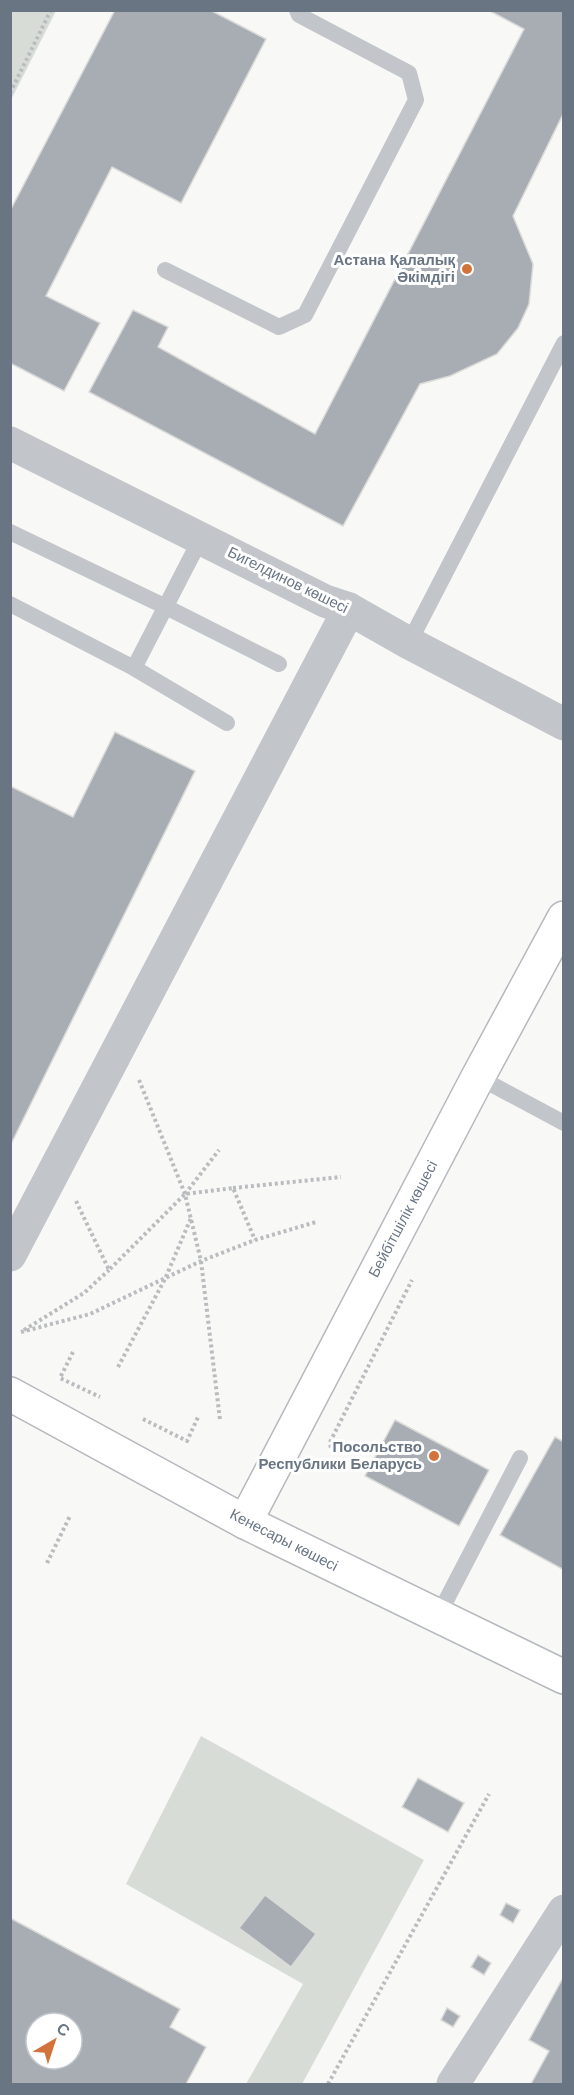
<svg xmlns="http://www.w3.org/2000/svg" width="574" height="2095" font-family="Helvetica,sans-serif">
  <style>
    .green { fill: #d7ddd6 }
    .building { fill: #a8adb4; stroke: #dadad8; stroke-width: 1.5; fill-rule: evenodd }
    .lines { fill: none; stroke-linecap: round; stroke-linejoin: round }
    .secondary-casing { stroke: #b5b8bd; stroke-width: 36 }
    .path { stroke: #babcbf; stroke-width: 4; stroke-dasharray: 3 3; stroke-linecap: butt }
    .service { stroke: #c2c5c9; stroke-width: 16 }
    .minor { stroke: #c2c5c9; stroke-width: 33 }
    .secondary { stroke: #fff; stroke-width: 33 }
    .poi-dot { fill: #d3733b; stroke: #fff; stroke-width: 2 }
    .labels { text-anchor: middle; stroke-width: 6; stroke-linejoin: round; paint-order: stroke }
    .poi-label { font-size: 15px; font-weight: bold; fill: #6a7584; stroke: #fff; text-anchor: end }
    .street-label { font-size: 15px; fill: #6a7584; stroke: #fff }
  </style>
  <rect width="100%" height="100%" fill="#f8f8f6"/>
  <g class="green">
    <path d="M11,10l45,1 -45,89 -1,-89z"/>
    <path d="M201,1736l223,124 -122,224h-56l57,-100 -177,-100z"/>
  </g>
  <g class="building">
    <path d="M115,10h95l56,29 -85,164 -69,-36 -66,129 54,27 -36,68 -54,-28v-152z"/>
    <path d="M488,10h76v102l-51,104 20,48 -4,40 -11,24 -21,26 -47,22 -30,8 -77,142 -254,-134 44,-82 35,17 -10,20 157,87 209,-405z"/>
    <path d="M115,732l80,39 -185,375v-360l63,31z"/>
    <path d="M395,1420l94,50 -30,56 -94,-50z"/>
    <path d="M555,1437l9,5v128l-64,-35z"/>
    <path d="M418,1778l46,25 -16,29 -46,-25z"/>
    <path d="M265,1895l51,39 -25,33 -52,-39z"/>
    <path d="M506,1903l14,7 -7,13 -13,-8z"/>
    <path d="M10,1918l170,91 -10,18 36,20 -20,37h-176zM36,2023h36v36h-36z"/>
    <path d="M478,1955l13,8 -7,12 -13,-8z"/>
    <path d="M564,1976v108h-33l18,-33 -20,-11z"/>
    <path d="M447,2008l13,8 -7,11 -12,-7z"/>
  </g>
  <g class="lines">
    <g class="secondary-casing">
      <g id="secondary">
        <path d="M10,1394l235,128 319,155"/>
        <path d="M245,1522l233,-445 86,-159"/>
      </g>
    </g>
    <g class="path">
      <path d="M10,93l41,-83"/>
      <path d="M139,1080l46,114 16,67 19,159"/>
      <path d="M233,1188l108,-11"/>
      <path d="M185,1194l34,-44"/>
      <path d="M76,1201l33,69 76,-76 48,-6 22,52"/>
      <path d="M24,1330l60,-37 25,-23"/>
      <path d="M21,1332l69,-18 111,-53 54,-21 61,-18"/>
      <path d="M73,1352l-13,26 40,19"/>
      <path d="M118,1367l47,-88 26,-61"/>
      <path d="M143,1419l44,22 12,-26"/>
      <path d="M335,1452l-6,-8 83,-164"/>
      <path d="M47,1563l23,-47"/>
      <path d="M328,2084l161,-290"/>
    </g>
    <g class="service">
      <path d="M165,270l114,57 26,-12 111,-215 -7,-27 -110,-58 -2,-5"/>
      <path d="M10,532l156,75 113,57"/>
      <path d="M10,604l124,64 93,55"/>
      <path d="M409,643l155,-300"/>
      <path d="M134,668l67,-130"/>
      <path d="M478,1077l86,46"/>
      <path d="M438,1616l82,-158"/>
    </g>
    <g class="minor">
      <path d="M10,443l315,158 24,8 60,34 155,81"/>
      <path d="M10,1255l339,-646"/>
      <path d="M453,2084l111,-173"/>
    </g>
    <use href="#secondary" class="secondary"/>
  </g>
  <g class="poi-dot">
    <circle cx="467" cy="269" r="6"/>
    <circle cx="434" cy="1456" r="6"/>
  </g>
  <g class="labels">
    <g class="poi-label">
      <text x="455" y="265">Астана Қалалық<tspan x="455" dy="17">Әкімдігі</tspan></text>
      <text x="422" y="1452">Посольство<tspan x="422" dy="17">Республики Беларусь</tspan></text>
    </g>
    <g class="street-label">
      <text transform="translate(288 580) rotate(26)" y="5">Бигелдинов көшесі</text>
      <text transform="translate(403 1219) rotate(-62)" y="5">Бейбітшілік көшесі</text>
      <text transform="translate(284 1540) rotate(27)" y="5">Кенесары көшесі</text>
    </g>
  </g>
  <rect width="574" height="2095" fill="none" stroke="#6a7584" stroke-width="24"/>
  <g transform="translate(54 2041) rotate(39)"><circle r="28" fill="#ffffff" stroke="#c3c8ce" stroke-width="1.5"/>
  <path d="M0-4.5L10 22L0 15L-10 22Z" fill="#d3733b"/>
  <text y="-9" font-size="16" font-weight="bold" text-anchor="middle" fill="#6a7584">С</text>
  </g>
</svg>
